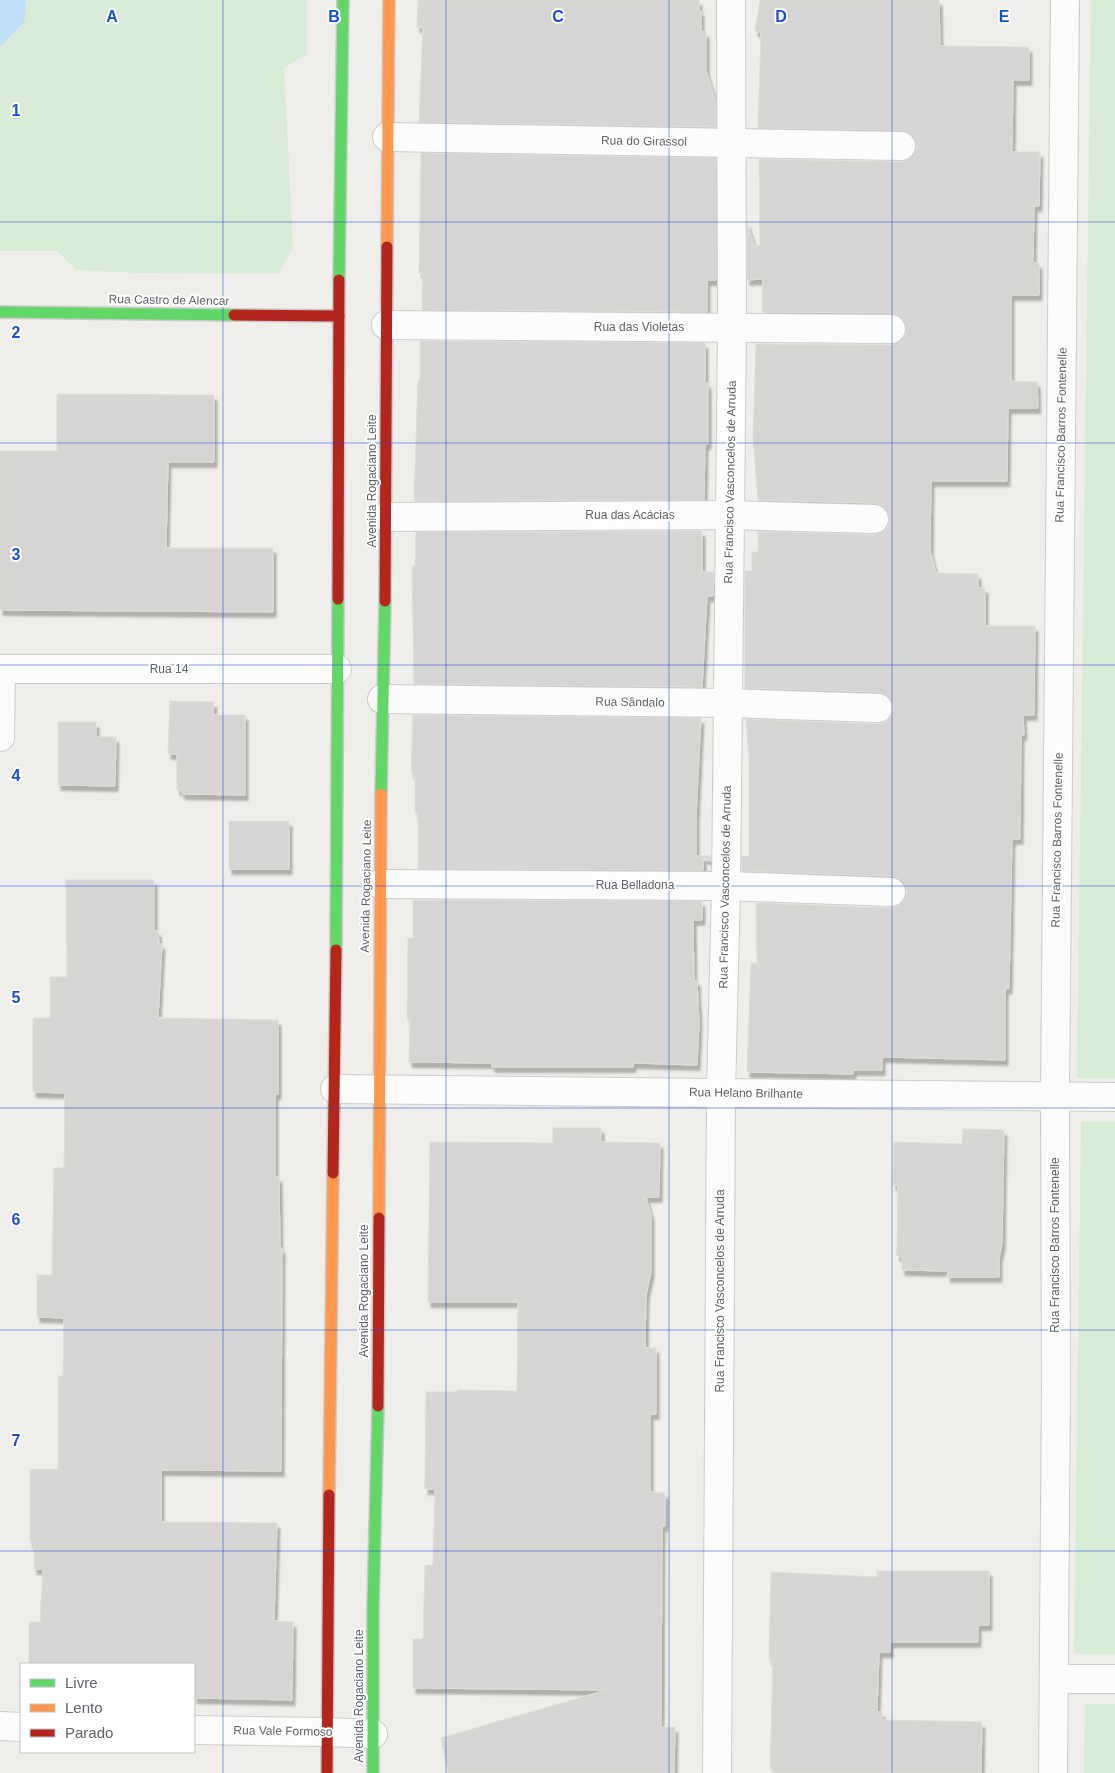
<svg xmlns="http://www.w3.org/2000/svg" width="1115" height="1773" font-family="Helvetica,sans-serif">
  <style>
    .green { fill: #d8ebd6 }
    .water { fill: #bfe0f9 }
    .building { fill: #d6d5d3; stroke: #deddd9; filter: url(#shadow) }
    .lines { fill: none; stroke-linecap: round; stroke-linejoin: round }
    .street-casing { stroke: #cbcccc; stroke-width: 30 }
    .fast-casing { stroke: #cacacb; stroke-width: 14 }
    .slow-casing { stroke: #cacacb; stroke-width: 14 }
    .jam-casing { stroke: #cacacb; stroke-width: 14 }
    .street { stroke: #fdfcfc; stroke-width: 28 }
    .fast { stroke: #63d668; stroke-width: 11 }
    .slow { stroke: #ff974d; stroke-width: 11 }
    .jam { stroke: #b3261e; stroke-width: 11 }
    .grid { fill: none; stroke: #1d4ed8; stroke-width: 1; stroke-opacity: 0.55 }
    .labels { text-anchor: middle; stroke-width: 4; stroke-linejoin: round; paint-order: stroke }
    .street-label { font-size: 12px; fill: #5f6368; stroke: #fff }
    .grid-label { font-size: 16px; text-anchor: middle; font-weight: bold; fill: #1d4ed8; stroke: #fff; stroke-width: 4; stroke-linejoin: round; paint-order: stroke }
  </style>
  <defs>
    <filter id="shadow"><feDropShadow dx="3" dy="5.5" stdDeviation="1" flood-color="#0004"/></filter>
  </defs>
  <rect width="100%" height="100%" fill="#efeeea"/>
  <g class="green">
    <path d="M0,0h307v54l-23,14 9,180 -15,26 -140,-1 -62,-3 -19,-19h-57z"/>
    <path d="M1091,0h24v1078h-38z"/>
    <path d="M1081,1122h34v532h-41z"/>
    <path d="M1085,1704h30v69h-31z"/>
  </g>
  <path class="water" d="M0,0h26l-1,21 -25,26z"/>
  <g class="building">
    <path d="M418,0h281v11h2v20l5,1v38l10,34v23l-297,-5 4,-95h-6z"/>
    <path d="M760,0h179l1,46 89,1v33h-16l-1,72h28l-1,54h-5l-1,57h6v32h-28v86l26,1 1,26h-30l-1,73h-76l-1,70 6,22 42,1v14h7v38h50l-1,89h-11l1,20h-3l-1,104h-8l-3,150 -4,-1v72l-123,-3v13h-29v4l-106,-2 4,-109h6l-1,-60 134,5 8,-2 6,-5 3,-9 -2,-8 -5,-5 -8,-3 -150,-5v-15h7v-99l-3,-38 131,5 9,-2 5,-5 3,-8 -2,-9 -6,-5 -7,-3 -134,-4v-117h7v-19h6v-21l116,4 8,-3 6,-5 2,-7 -3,-9 -5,-6 -8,-2 -116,-3 -5,-60 3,-96 135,1 8,-3 6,-6 2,-6 -3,-9 -6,-6 -7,-2 -129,-1 1,-33 -16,1v-58l7,24 6,-1 -1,-86 142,3 7,-2 6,-6 3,-8 -2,-7 -6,-6 -8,-3 -143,-2 3,-96 -6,-1z"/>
    <path d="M421,153l295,5v122h-9v32l-285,-2 1,-37h-4z"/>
    <path d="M420,341l285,2v40h3v61h-3l-1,56 -290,1 4,-121h2z"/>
    <path d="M57,394l157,1v67h-46l-2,86h107v64l-273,-2v-159h57z"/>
    <path d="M702,531v41h12l-1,24h-6l-5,91 -288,-3 -2,-118h3l1,-34z"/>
    <path d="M170,701l44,1 -1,13h32v80l-63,-1v-4h-5v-36h-9z"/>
    <path d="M413,715l288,3 -5,98v40h15v5l-8,-4v13l-285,-1v-57h-3v-40l-4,1z"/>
    <path d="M58,722h38v15h20l-1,49 -57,-1z"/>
    <rect x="229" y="821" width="60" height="48"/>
    <path d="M66,880h88v51h4l1,13h3l-4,74 120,2v74h-3v83h4l1,71h2l-1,223 -120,-1v52l116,1 -3,98 19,1 -1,78 -98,-2v-34h-165v-42h11l3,-53h-9v-26h-4v-74h28v-93h5l1,-58 -27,-1v-42h15l2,-107h10l1,-75 -32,-1v-74h17v-41h17z"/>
    <path d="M413,900l289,1v19h-9l1,61 3,-1 2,42 -2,43 -64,-2v4h-141v-4l-83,-1 1,-43h-3l1,-81h5z"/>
    <path d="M553,1128h48v14l59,1 -1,54h-13l5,19v56l-5,23 -1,53h11v66h-6v78l15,1v33h-3l-1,201h14l-1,46h-226l-7,-35 166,-48 -194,-2v-49h10l2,-74h8l2,-76h-10l1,-97h31v-2l60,1 1,-89h-90l2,-160 123,1z"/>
    <path d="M963,1129l41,1 -2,114 -3,14v19h-52l1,-6 -46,-1v-14h-5l1,-71h-5l1,-43 68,2z"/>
    <path d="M877,1571h112v54h-11v17h-88v10h-11l-2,60h5v8l100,2 -1,51h-208v-3l-3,-1 3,-109h-4l2,-88 106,5z"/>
  </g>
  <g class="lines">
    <g class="street-casing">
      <g id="street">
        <path d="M387,137l514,9"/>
        <path d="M386,325l505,4"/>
        <path d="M386,517l344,-2 144,4"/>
        <path d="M0,669h337"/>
        <path d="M382,699l346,4 150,5"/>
        <path d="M0,737l1,-68"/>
        <path d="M380,884l346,2 165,6"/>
        <path d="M335,1089l780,8"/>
        <path d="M1054,1679h61"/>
        <path d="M0,1726l21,1"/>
        <path d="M194,1730l134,2 45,2"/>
        <path d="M717,1773l4,-680 5,-207 6,-558 -1,-328"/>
        <path d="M1053,1773l3,-386 -1,-291 10,-1096"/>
      </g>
    </g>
    <g class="fast-casing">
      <g id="fast">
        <path d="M339,280l4,-280"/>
        <path d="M0,312l234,3"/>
        <path d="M381,794l4,-193"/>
        <path d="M336,950l2,-351"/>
        <path d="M373,1773v-165l5,-202"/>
      </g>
    </g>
    <g class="slow-casing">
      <g id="slow">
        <path d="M387,247l2,-247"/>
        <path d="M379,1218l2,-424"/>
        <path d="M329,1495l4,-322"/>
      </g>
    </g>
    <g class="jam-casing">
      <g id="jam">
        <path d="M234,315l105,1"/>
        <path d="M338,599l1,-319"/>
        <path d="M385,601l2,-354"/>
        <path d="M333,1173l3,-223"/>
        <path d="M378,1406l1,-188"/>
        <path d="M327,1773l2,-278"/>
      </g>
    </g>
    <use href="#street" class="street"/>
    <use href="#fast" class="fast"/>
    <use href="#slow" class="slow"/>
    <use href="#jam" class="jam"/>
  </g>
  <path class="grid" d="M223,0v1773M446,0v1773M669,0v1773M892,0v1773M0,222h1115M0,443h1115M0,665h1115M0,886h1115M0,1108h1115M0,1330h1115M0,1551h1115"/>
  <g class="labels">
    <g class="street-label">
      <text transform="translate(644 141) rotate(1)" y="4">Rua do Girassol</text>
      <text transform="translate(169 300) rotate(1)" y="4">Rua Castro de Alencar</text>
      <text x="639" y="331">Rua das Violetas</text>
      <text transform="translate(1061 435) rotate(-89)" y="4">Rua Francisco Barros Fontenelle</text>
      <text transform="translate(372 481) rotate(-90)" y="4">Avenida Rogaciano Leite</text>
      <text transform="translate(730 482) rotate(-89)" y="4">Rua Francisco Vasconcelos de Arruda</text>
      <text x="630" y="519">Rua das Acácias</text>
      <text x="169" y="673">Rua 14</text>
      <text transform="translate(630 702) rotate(1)" y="4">Rua Sândalo</text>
      <text transform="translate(1057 840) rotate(-89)" y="4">Rua Francisco Barros Fontenelle</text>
      <text x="635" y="889">Rua Belladona</text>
      <text transform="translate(366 886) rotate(-89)" y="4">Avenida Rogaciano Leite</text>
      <text transform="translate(725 887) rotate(-89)" y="4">Rua Francisco Vasconcelos de Arruda</text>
      <text transform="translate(746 1093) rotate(1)" y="4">Rua Helano Brilhante</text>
      <text transform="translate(1055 1245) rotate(-90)" y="4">Rua Francisco Barros Fontenelle</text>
      <text transform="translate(364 1291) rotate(-90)" y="4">Avenida Rogaciano Leite</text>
      <text transform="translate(720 1291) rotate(-90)" y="4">Rua Francisco Vasconcelos de Arruda</text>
      <text transform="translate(359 1696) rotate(-90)" y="4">Avenida Rogaciano Leite</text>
      <text transform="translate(283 1731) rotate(1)" y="4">Rua Vale Formoso</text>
    </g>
  </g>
  <g class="grid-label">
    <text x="112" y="22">A</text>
    <text x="334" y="22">B</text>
    <text x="558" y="22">C</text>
    <text x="781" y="22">D</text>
    <text x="1004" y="22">E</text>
    <text x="16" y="116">1</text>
    <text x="16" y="338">2</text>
    <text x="16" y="560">3</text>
    <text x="16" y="781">4</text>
    <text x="16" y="1003">5</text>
    <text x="16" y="1225">6</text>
    <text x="16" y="1446">7</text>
  </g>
  <rect x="20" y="1663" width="175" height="90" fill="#ffffff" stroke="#bfc1c3"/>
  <rect x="30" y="1679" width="25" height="8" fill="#63d668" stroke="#bfc1c3"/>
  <text x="65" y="1688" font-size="15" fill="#5f6368">Livre</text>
  <rect x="30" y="1704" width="25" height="8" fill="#ff974d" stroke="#bfc1c3"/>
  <text x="65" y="1713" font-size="15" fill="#5f6368">Lento</text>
  <rect x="30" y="1729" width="25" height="8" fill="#b3261e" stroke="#bfc1c3"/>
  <text x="65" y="1738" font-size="15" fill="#5f6368">Parado</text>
</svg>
